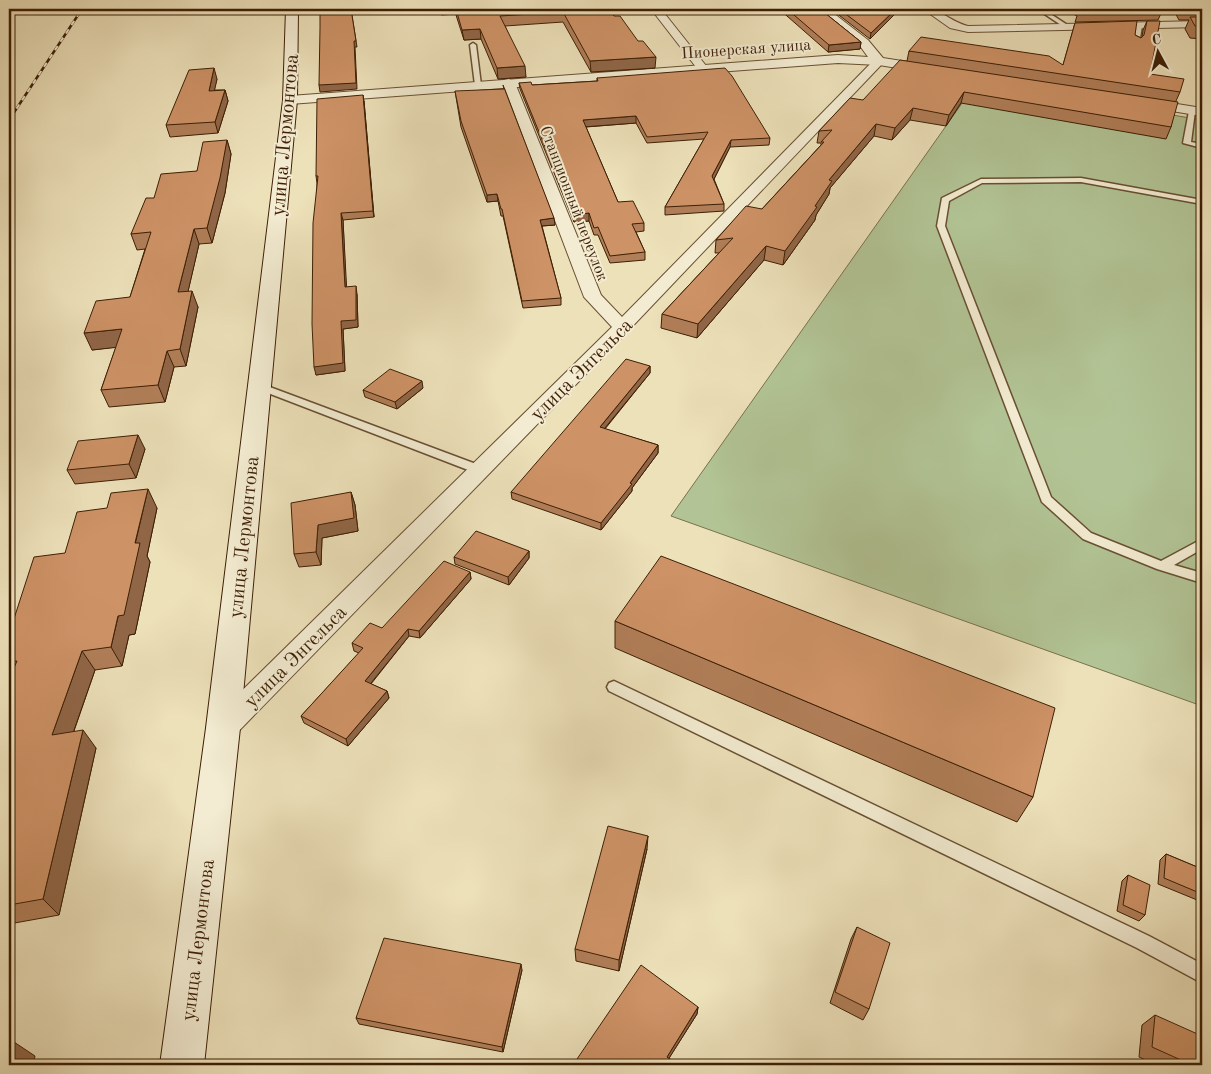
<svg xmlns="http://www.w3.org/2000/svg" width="1211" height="1074" font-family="'Old Standard TT',serif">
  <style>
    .green { fill: #b2c495; stroke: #78724d }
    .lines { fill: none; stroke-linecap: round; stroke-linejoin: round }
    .service-casing { stroke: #695032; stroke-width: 3 }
    .minor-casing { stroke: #695032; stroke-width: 2 }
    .tertiary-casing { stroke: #695032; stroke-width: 2 }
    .secondary-casing { stroke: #3d1f05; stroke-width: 2 }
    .service { fill: #f3ecd2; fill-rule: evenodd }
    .minor { fill: #f3ecd2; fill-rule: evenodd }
    .tertiary { fill: #f3ecd2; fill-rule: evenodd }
    .secondary { fill: #f3ecd2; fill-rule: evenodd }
    .rail-far1-casing { stroke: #3d1f05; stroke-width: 2.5 }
    .rail-casing { stroke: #3d1f05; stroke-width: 4 }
    .rail-far1 { stroke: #f3ecd2; stroke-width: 2; stroke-dasharray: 5; stroke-linecap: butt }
    .rail { stroke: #f3ecd2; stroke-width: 2.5; stroke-dasharray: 7; stroke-linecap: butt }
    .wall { fill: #b07e58; stroke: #3d1f05 }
    .shaded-wall { fill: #906647; stroke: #3d1f05 }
    .building { fill: #cd9266; stroke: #3d1f05 }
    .labels { text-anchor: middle; stroke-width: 4; stroke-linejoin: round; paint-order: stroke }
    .far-street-label { font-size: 16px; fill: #3d1f05; stroke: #f3ecd2 }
    .street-label { font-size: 20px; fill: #3d1f05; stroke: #f3ecd2 }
  </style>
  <rect width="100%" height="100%" fill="#ede1ba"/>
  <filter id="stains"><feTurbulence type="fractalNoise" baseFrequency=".004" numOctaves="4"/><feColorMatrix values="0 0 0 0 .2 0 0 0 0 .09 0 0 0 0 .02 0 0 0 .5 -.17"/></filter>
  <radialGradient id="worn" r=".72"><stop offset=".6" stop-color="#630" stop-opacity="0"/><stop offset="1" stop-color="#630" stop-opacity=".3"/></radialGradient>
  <path class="green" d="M977,82l225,38v586l-531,-190z"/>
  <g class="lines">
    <g class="service-casing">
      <g id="service">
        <path d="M439,9l5,1 58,-1 -60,5z"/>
        <path d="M1037,9h6l29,19 -5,1z"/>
        <path d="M1137,25l5,1 -3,18 -3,2 -3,-2z"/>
        <path d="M473,43l3,2 5,40 -3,2 -3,-2 -5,-40z"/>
        <path d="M1192,109l3,2 -4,31 11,2v4l-19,-5 6,-32z"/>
        <path d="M1081,178l121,22v4l-121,-22 -99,1 -33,18 -4,25 106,271 40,36 70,28 41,-22v10l-28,16 28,8v10l-45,-14 -74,-30 -41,-37 -105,-276 5,-28 39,-19z"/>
        <path d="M259,383l225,84 2,3 -6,4 -4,-1 -221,-85 -1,-2 1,-2z"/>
        <path d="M614,681l535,255 53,28v19l-65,-35 -528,-257 -2,-4 2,-4z"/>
      </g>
    </g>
    <g class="minor-casing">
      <g id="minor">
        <path d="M651,9h10l46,58 2,2 -2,2h-8z"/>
        <path d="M923,9c17,-1 28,13 45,17l234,-5v6l-234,5 -18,-4z"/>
        <path d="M879,58l4,1 2,2 -2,2 -255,268 -395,406 -10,3 -10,-3 -4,-9 4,-9 399,-392 -28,-30 -81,-214 2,-3 4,-1 6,4 86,212 21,22 253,-258z"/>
      </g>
    </g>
    <g class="tertiary-casing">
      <g id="tertiary">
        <path d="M815,9h13l40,31 15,18 51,8 7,4 -7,4 -55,-9 -41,-2 -548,41 -5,-1 -2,-3 2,-3 5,-1 548,-41 30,2 -8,-11z"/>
        <path d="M1140,98l62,10v8l-67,-11 -2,-3 2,-3z"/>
      </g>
    </g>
    <g class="secondary-casing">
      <path id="secondary" d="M286,9h12l-1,91 -57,628 -36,337h-44l46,-337 77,-628z"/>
    </g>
    <use href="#service" class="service"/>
    <use href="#minor" class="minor"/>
    <use href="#tertiary" class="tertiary"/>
    <use href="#secondary" class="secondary"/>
    <g class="rail-far1-casing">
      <path id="rail-far1" d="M11,117l71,-108"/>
    </g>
    <g class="rail-casing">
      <path id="rail" d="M9,120l3,-4"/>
    </g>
    <use href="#rail-far1" class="rail-far1"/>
    <use href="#rail" class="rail"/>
  </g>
  <g class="wall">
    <path d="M456,9h153l5,7 41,52 -64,4 -28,-50 -58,4 21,51 -28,2 -17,-40 -17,1 -8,-25z"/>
    <path d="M779,9h41l41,33 -1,7 -32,3z"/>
    <path d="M831,9h69l-30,30z"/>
    <path d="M1064,9h99l-5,11 -83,2 2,-6z"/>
    <path d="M1173,9h29v30l-12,-1 -5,-9 4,-9h-10z"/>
    <path d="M1147,21l3,53 30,18 -4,9 -5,26 -5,12 -205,-36 -15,23 -36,-6 -18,20 -18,-4 -44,52 -1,6 -13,21 -1,5 -32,45 -19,-5 -67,78 -36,-10 1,-14 57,-61h-4l1,-13 46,-31 59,-64v-2h-4l2,-12 44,-31 44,-39 2,-10 154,14 12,-42 60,12 6,3 1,-1 1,-7z"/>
    <path d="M597,78l173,60 -1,7 -39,2 -16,32 10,25v7l-59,4v-8l39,-68 -57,4 -11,-20 -50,4 32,75 26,21v8l-8,1 9,20v8l-35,3 -12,-28h-4l-5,-14 -15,1 -54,-133 -1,-6 13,2 65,-4z"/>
    <path d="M217,79l-3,11h11l3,11 -10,32 -48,4 -4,-12z"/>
    <path d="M455,91l100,134 -13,1 19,72v7l-38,3 -20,-92h-2l-3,-15 -11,1 -26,-75z"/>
    <path d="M364,101l10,116 -31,3 3,67 11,7 1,33 -15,2 2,42 -29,4 1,-192 -1,-7z"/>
    <path d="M227,140l4,14 -6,39 -13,50 -13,1 -11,47 10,16 -12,59 -12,1 -9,35 -56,5 -8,-17 15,-43 -24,3 38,-53 15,-48 -8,1 -6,-16 23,-36 43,-27z"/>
    <path d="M650,366v7l-45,56 53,16v8l-26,35v3l-31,39 -89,-31 -1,-7z"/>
    <path d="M423,388l-26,21 -32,-12 -2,-7z"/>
    <path d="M145,449l-9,29 -61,6 -8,-14z"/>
    <path d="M351,492l4,13 3,26 -36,7 -1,27 -22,2 -5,-13z"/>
    <path d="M157,508l-10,48 3,6 -15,72 -6,1 -7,31 -27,4 -21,61 22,17 -37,167 -50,9v-290l56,-81z"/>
    <path d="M529,551v7l-20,27 -54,-21 -1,-7z"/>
    <path d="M470,572l1,7 -51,59 -11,-2 -38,48 16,7 2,7 -41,48 -44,-23 -3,-7 58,-63 -5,-2 -2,-8 30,-15z"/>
    <path d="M615,621l418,176 -16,25 -402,-174z"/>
    <path d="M647,849l-28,122 -43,-10 -1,-12z"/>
    <path d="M1166,854l36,15v33l-44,-18 2,-24z"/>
    <path d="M1128,875l17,40 -6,6 -22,-10 5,-30z"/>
    <path d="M857,927l12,82 -6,11 -33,-17 21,-64z"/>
    <path d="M522,970l-19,82 -144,-28 -3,-6z"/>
    <path d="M698,1007l-1,7 -28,44 9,7h-100l-1,-6z"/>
    <path d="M1155,1015l47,50h-45l-18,-8 3,-32z"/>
  </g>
  <g class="shaded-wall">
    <path d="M351,9l6,38h-2l2,42 -37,3 -1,-7z"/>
    <path d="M896,9h4l-30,30 1,-6z"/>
    <path d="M480,29l1,10 -17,1 -2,-10z"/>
    <path d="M861,42l-1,7 -32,3 1,-7z"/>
    <path d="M656,57l-1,11 -64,4 -1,-11z"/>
    <path d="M525,66l1,11 -28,2 -1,-11z"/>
    <path d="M214,68l3,11 -5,23 -3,-11z"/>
    <path d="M225,90l3,11 -10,32 -3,-11z"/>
    <path d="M964,92l-3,11 -15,23 3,-11z"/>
    <path d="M363,95l1,6 10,116 -1,-6z"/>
    <path d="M913,108l-3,12 -18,20 3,-12z"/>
    <path d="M636,116v7l-53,4v-7z"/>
    <path d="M876,124l-2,12 -44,52 -1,6 -13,21 -1,5 -32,45 2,-14 30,-45 14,-26z"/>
    <path d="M227,140l4,14 -6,39 -13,50 -5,-15z"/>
    <path d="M731,140l-1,7 -18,36v-7z"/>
    <path d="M497,194l1,7 -11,1v-7z"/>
    <path d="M341,213l2,7 4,75 -2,-8z"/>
    <path d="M589,213v8l-15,1 -1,-7z"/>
    <path d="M554,218l1,7 -14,1 -1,-6z"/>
    <path d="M194,229l5,15 -15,65 -6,-17z"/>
    <path d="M766,246l-2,14 -67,78 1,-14z"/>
    <path d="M356,286l1,8 1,33 -15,2 2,42 -29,4 -2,-8 27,-46z"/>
    <path d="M192,291l6,16 -12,59 -6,-17z"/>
    <path d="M122,329l7,17 -37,4 -8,-17z"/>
    <path d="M167,351l7,16 -9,35 -7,-17z"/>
    <path d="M650,366v7l-50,61v-7z"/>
    <path d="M422,381l1,7 -26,21 -2,-7z"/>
    <path d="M138,435l7,14 -9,29 -7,-14z"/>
    <path d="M658,445v8l-26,35v3l-31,39v-7z"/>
    <path d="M148,489l9,19 -10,48 3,6 -15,72 -6,1 -7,31 -11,-19z"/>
    <path d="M351,492l4,13 3,26 -36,7 -1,27 -5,-13 2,-27z"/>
    <path d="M529,551v7l-20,27 -1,-8z"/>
    <path d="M470,572l1,7 -51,59 -1,-7z"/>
    <path d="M408,629l1,7 -42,52 -2,-7z"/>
    <path d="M82,651l13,19 -29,83 -14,-18z"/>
    <path d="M387,691l2,7 -41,48 -2,-7z"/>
    <path d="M83,730l13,18 -37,167 -16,-16z"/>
    <path d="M648,836l-1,13 -28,122v-11z"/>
    <path d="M521,964l1,6 -19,82 -1,-5z"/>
    <path d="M698,1007l-1,7 -31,49 1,-6z"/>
    <path d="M14,1042l21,14 -2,9h-24z"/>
  </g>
  <g class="building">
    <path d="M320,9h31l5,32h-2l2,42 -37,2 1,-57z"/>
    <path d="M456,9h153l5,7h6l18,25h5l13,16 -66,4 -27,-49 -63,4 25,50 -28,2 -17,-39 -18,1z"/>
    <path d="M787,9h33l41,33 -32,3z"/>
    <path d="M839,9h57l-25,24z"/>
    <path d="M1079,9h66l-66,1z"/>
    <path d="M1190,17h12v10l-7,-1z"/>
    <path d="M1137,21l-2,14 6,3 3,-3 3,-14h13l-10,53 34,5 -4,13 -271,-41 12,-14 128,19 14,9 12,-42z"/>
    <path d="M900,60l278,42 -7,25 -207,-35 -15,23 -36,-7 -18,20 -19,-4 -47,56 3,1 -17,25 2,1 -32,44 -19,-5 -68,78 -36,-10 71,-76 -17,2 30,-34 16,3 62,-67h-3l11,-12 -13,1 31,-33 13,2z"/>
    <path d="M214,68l-5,23 16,-1 -10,32 -49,3 23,-55z"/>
    <path d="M725,68l7,8 38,62 -39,2 -19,36 12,28 -59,3 43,-75 -61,5 -11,-21 -53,4 35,82 15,-1 11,22 -12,1 13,28 -35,4 -12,-29 -4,1 -5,-15 -16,2 -54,-132 12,-1 1,3 66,-4 -1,-3z"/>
    <path d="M503,85l51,133 -14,2 21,78 -39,3 -20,-92h-1l-4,-15 -10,1 -26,-74 -6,-30 49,-2z"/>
    <path d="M363,95l10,116 -32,2 4,74 11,-1v34l-15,1 2,42 -29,4 -2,-43 1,-101 5,-47h-2l1,-77z"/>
    <path d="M227,140l-7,38 -13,50 -13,1 -16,63 14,-1 -12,58 -13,2 -9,34 -57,5 21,-61 -38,4 12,-32 34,-4 21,-65 -20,2 15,-36h8l7,-24 36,-3 6,-29z"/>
    <path d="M626,359l24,7 -50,61 58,18 -28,38 2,1 -31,39 -90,-31z"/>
    <path d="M390,369l32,12 -27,21 -32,-12z"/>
    <path d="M138,435l-9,29 -62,6 11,-29z"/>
    <path d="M148,489l-13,54h5l-16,72 -6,1 -7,31 -29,4 -30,84 31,-5 -40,169 -34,6v-170l3,-11h-3v-45l8,-18 -8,1v-28l25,-77 31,-4 12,-41 30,-4 4,-15z"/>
    <path d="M351,492l3,26 -36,7 -2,27 -22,2 -3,-51z"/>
    <path d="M476,531l53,20 -21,26 -54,-20z"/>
    <path d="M661,556l394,152 -22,89 -418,-176z"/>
    <path d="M444,561l26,11 -51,59 -11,-2 -43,52 22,10 -41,48 -45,-23 62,-68 -11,-5 18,-20 12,5z"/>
    <path d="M608,826l40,10 -29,124 -44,-11z"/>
    <path d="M1166,854l36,15v25l-38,-16z"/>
    <path d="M1128,875l22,10 -5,30 -22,-10z"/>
    <path d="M857,927l33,16 -21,66 -34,-17z"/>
    <path d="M384,938l137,26 -19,83 -146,-29z"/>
    <path d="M641,965l57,42 -31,50 11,8h-94l-7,-6z"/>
    <path d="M1155,1015l47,21v29h-10l-40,-18z"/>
    <path d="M14,1042l-5,21v-20z"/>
  </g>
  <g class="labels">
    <g class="far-street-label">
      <text transform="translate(746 48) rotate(-4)" y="6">Пионерская улица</text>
      <text transform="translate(575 203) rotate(69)" y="6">Станционный переулок</text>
    </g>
    <g class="street-label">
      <text transform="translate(284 135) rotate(-85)" y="7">улица Лермонтова</text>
      <text transform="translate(581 369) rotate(-45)" y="7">улица Энгельса</text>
      <text transform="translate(243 537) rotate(-84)" y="7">улица Лермонтова</text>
      <text transform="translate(295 656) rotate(-45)" y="7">улица Энгельса</text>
      <text transform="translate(197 940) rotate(-83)" y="7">улица Лермонтова</text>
    </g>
  </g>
  <rect width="1211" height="1074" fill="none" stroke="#ede1ba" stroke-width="30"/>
  <rect x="10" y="10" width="1191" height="1054" fill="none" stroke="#3d1f05" stroke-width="2.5"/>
  <rect x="15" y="15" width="1181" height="1044" fill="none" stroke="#3d1f05"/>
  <g transform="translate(1158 52) rotate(353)" stroke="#f3ecd2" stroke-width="4" paint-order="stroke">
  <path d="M0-4L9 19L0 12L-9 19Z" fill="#3d1f05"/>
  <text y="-8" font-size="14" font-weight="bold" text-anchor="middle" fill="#3d1f05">С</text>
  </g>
  <rect width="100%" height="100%" filter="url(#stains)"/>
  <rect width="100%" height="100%" fill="url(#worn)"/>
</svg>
